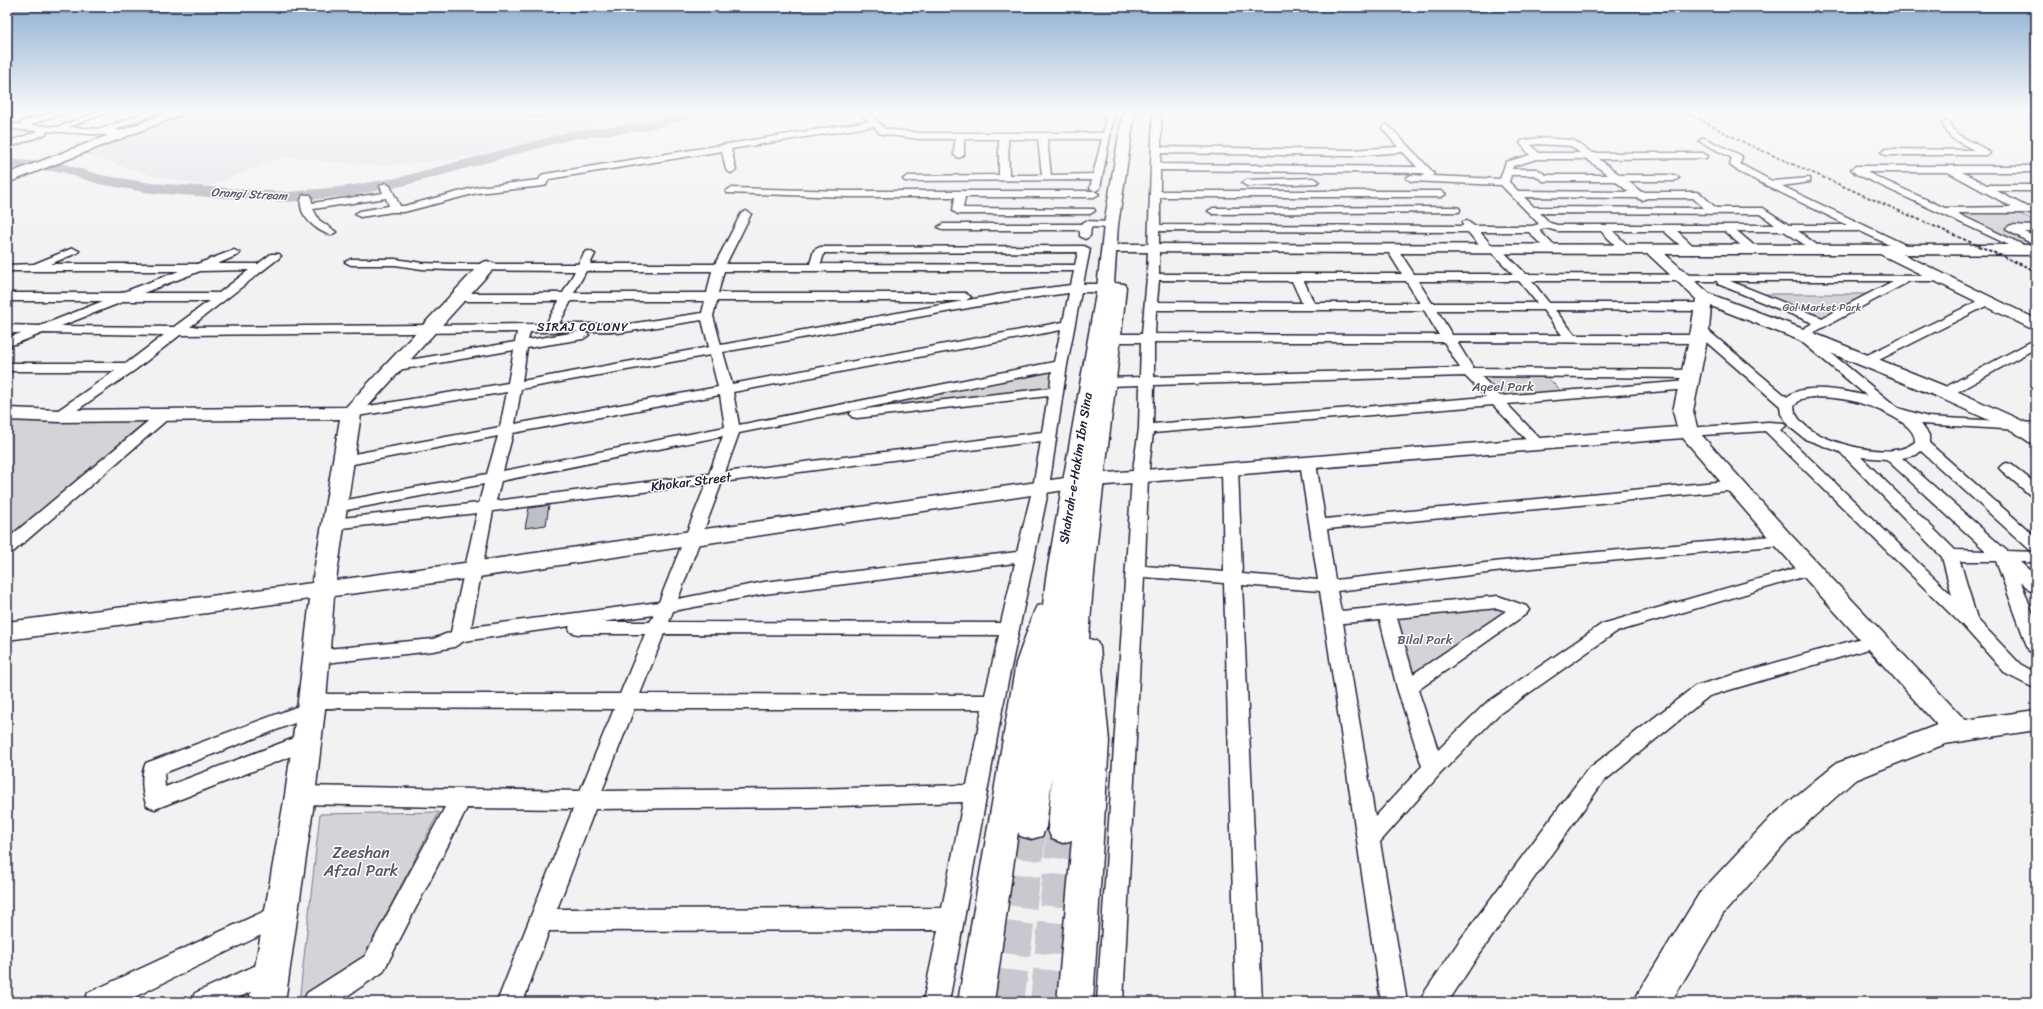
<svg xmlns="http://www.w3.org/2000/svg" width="2043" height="1009" font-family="Sriracha,sans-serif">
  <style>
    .built { fill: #e2e2e6 }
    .green { fill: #d3d3d8; stroke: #7a7a8a }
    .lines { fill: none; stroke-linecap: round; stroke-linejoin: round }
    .river { fill: #a8a8b2; fill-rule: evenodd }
    .building { fill: #bebec6; stroke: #22223b }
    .highway-tunnel { stroke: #c8c8ce; stroke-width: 32; stroke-dasharray: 32 16; stroke-linecap: butt }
    .street-casing { stroke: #22223b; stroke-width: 3 }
    .secondary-casing { stroke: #22223b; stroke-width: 3 }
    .highway-casing { stroke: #22223b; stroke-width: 3 }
    .street { fill: #fff; fill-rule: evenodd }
    .secondary { fill: #fff; fill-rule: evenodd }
    .highway { fill: #fff; fill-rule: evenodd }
    .rail { stroke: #22223b; stroke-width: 2; stroke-dasharray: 3.5 2; stroke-linecap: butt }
    .labels { text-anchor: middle; stroke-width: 3; stroke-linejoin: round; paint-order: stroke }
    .far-park-label { font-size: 11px; fill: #57576a; stroke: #fff }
    .far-water-label { font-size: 12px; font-style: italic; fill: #58586b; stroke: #fff }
    .far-neighbourhood-label { font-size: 12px; letter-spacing: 1px; fill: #22223b; stroke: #fff }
    .park-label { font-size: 13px; fill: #57576a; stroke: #fff }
    .street-label { font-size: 13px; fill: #22223b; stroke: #fff }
    .near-park-label { font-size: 16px; fill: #57576a; stroke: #fff }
  </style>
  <rect width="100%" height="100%" fill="#f2f2f3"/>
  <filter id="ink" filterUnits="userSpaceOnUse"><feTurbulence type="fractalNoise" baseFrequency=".025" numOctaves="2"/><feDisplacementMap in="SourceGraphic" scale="8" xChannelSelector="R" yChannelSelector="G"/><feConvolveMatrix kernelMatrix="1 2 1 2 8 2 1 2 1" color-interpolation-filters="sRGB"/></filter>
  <g filter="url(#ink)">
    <path class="built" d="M200,111h468l-105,22 -104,26 -82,7 -94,-9 -74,29 -55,-10 -70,-22z"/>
    <g class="green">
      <path d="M1942,210h71l23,13v6l-24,-1 24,15v7h-9z"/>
      <path d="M1752,294h125l-55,28z"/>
      <path d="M1054,369l-2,21 -220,26 -2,-4z"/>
      <path d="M1469,372l74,1 22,22 -67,6z"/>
      <path d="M7,420l139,1 -139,118z"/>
      <path d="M1498,602l22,8 -113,78 -20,-75z"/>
      <path d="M439,812l-78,151 -62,39 21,-188z"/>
    </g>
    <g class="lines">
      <path class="river" d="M685,111h22l-2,3 -58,16 -75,9 -170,47 -54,10 -60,6 -137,-9 -52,-9 -37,-12 -55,-5v-8l57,5 37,11 50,8 137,9 60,-6 53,-9 170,-46 75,-9z"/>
    </g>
    <path class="building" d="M549,505l-3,20 -21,3 4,-20z"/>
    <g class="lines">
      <g class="highway-tunnel">
        <path d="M1008,1002l23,-175"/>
        <path d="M1046,1002l17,-172"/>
      </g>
      <g class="street-casing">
        <g id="street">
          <path d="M55,111h12l-37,14 28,2 41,-16h12l-42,16 32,2 49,-18h12l-47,19 7,1 1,2 -4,3 -72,-5 -1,3 -39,14v-6l32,-11 -32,-2v-6l13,1 1,-2z"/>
          <path d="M529,111h23c-5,6 -19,7 -25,2z"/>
          <path d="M858,111h9l18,18 35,4h183l3,-17 -10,-5h11l7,4 -14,73 -5,3 -5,-3 2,-8 -187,1 -2,-2 5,-3 91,-1v-36h-35v16l-5,3 -5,-3 1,-16h-35l-38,-5 -3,-1 -5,-7 -143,23 5,21 -5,3 -5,-3 -4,-19 -173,28 -3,6 -3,1 -66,7 -73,19h-12l-32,5 -5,-3 5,-3 29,-5 -3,-8 -73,11 6,11 17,12 -5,3c-16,-4 -37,-23 -28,-40h8l1,8 71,-10 -3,-7 5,-3 5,3 10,20h4l73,-19 62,-7 3,-5 3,-1 324,-53zM1008,139h30l4,36h-33zM1047,139h55l-9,35 -42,1z"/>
          <path d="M1153,111h8v36l190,3 47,-3 -16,-19 4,-3 3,1 40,42 5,6 -2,2 68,3 6,-17 24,-7 -10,-12 2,-2 16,-3 35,2 19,13h111l5,3 -2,2 -107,1 21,16h54l5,3 -5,3h-46l13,11h55l4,1 16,15h47l26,17h58l-108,-53 -9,-7 2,-7 -33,-17 4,-3 3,1 34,16 2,2 -2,7 32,17 38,-3v4l-28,4 130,62 2,2 -2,2h-8l-44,-21h-62l23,17 2,2 -6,3 -33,-22h-47l21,18 2,2 -2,2h-8l-26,-22h-47l22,20 -6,3 -4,-1 -25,-22h-51l20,20 -6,3 -4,-1 -22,-22h-44l-11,-3 -7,2 19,20 -6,3 -4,-1 -19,-20h-49l13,15 7,1 26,26 416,2 2,2 -6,3h-28l-101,54 89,73 30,9 108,6v8l-115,-7 8,11v8l107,94v14l-6,-1 -109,-99 -5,4 -14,3 105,93 29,1v10h-16l16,14v16l-6,-2 -9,-8 15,40v30l-7,-1 -2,-5 -31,-85h-36l17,58 43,45 16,9v16l-30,-15 -43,-48 -198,-195 -77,5 -5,-1 -2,-3 2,-3 5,-1 80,-6 16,1 2,3 -6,4 172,165 -10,-38 -102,-105 -35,-13 -14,-11 -10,-14 -1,-8 -76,-66 -6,3 -241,-1 16,26 218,2 5,1 2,3 -2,3 -5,1 -210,-2 19,20 189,-15 5,1 2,3 -2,3 -5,1 -182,15 38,40 -2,3h-10l-40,-42 -340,28 -5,43 -3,90 79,6 -2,-103 3,-3h10l3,3 4,105 76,6 -18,-117 3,-3h10l3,3 9,56 412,-39 6,2 2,3 -2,3 -6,2 -410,39 8,51 177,-20 271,-25 6,1 2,4 -2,4 -6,1 -271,25 -175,21 4,20 157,-15 28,10 3,4 -3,4 -108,76 20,60 47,-46 117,-80 208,-60 6,1 3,4 -3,4 -200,59 -117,82 -59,60 -60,68 27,160h-26l-61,-411 -78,-6 20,417h-26l-12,-419 -80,-6 -21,425h-26l35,-526 7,-47 1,-44 -32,1 -5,-1 -2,-3 2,-3 5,-1 32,-1 1,-35h-27l-6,-4 6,-4h28l5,-57zM1538,144l33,2 9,7h-41l-8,-8zM1403,152l14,15 -257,-3 1,-11 190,3zM1537,159h50l21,16h-62l-9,-6h-25l1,-3zM1160,170l263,3 2,3 -14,-1 -5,3 5,3 90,4 38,39 -7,2h-58l-7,-5 -4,1v4l-303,-1v-28h281l5,-3 -5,-3h-281zM1511,175h23l9,6h72l14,11 -111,-1 -9,-9zM1524,197l113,1 5,2 5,-2h46l11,10 -170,-1zM1540,213l221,1 14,11h-218l-7,-2zM1159,231l309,1 17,20 7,1 21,21h-99l-17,-26 -4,-1 -6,3 15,24h-243zM1159,280l133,1 10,22 -145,-1zM1304,281h102l14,22h-106zM1418,281h101l18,22h-105zM1532,281h185l1,3 95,39 -19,11 2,3 71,59c-20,-5 -64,-14 -80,1l-83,-70 -4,-1 -6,4 5,5h-124l-20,-25 148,1 6,-4 -6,-4h-154zM1730,281h163l-71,37zM1156,310h268l15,25 -284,-1zM1437,310h106l19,25h-110zM1154,342h290l16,26 -306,9zM1465,376l21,21 -333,27 1,-39zM1812,397c12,0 25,1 37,3 17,4 68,21 66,42 -7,5 -12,7 -20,8 -26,4 -99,-12 -101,-44l7,-7zM1861,457l25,2 100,92 -31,-1zM1497,608l9,3 -93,63 -16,-56zM1380,620l17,68 25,78 -47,51 -32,-194z"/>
          <path d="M2034,112l2,1v6l-6,-4z"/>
          <path d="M1946,121l3,1 8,12 30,16 3,3 -2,2h-102l-5,-3 5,-3 88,1 -23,-12 -9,-14z"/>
          <path d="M1856,166h180v6h-74l25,13h49v6h-39l30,16h9v6h-80l78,37 -6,3 -4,-1 -168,-78 -5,-5zM1866,172h82l64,35 -67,1z"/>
          <path d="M1314,178l5,3 -2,2 -70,3 -5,-3 5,-3z"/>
          <path d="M731,188l116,3h247l5,3 -5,3h-129l-2,11 131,1 1,2 -5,3h-132l-5,-3 2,-14h-108l-120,-4 -1,-2z"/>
          <path d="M1455,207l4,1 1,2 -1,2 -246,2 -5,-3 5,-3z"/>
          <path d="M746,211l5,3 -25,50h84l4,-14 6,-3 264,-1 6,3 -7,35h22l6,4 -6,4h-24l-14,73 -18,122 -47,223 -53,292h-26l15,-72 -389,1 -26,71h-26l76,-193 -106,-1 -84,164 -45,30h-35l4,-9 58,-37 80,-149 -145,-3 -8,-3 -3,-6 3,-6 8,-3 280,5 34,-82 -293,-1 -3,6 -154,59 1,14 140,-53 7,2 3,6 -3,6 -157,61 -8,-3c-5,-11 -7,-32 -1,-43l158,-59 -2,-3 3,-5 7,-2h308l25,-60h-67l-7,-2 -2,-4 1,-2 -106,15 -10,6 -21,4 -117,13 -7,-2 -2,-5 2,-5 7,-2 117,-11 18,-7 26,-119 -144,16 -6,-2 -2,-3 2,-3 6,-2 146,-16 5,-19 -148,28 -6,-2 -2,-3 2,-3 6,-2 151,-28 11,-38 -155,30 -5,-2 -3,-3 3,-3 5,-2 157,-29 7,-35 -156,25 -5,-1 -2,-3 2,-3 5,-1 157,-26 6,-33 -122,21 -7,-4 7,-4 123,-21 2,-10 -337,3 -45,35 -71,49h-10l-2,-3 2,-3 61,-42h-108v-8h120l37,-28 -121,-2 -36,14v-9l14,-5h-14v-8l33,1 63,-25h-96v-8h114l58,-22h-172v-6l27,-1 39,-16 6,3 -2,2 -27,11h147l37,-14 6,3 -2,2 -21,9h41l13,-10h8l2,2 -2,2 -89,69 356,-3 13,-23h-100l-6,-4 6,-4h104l12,-22 -125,-1 -28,-1 -27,-4h-44l-6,-3 6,-3h44l27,4 28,1h128l7,-12 4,-1 6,3 -5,10h125l26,-50zM1078,252l-3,13 -254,-1 3,-11zM249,270l-30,23h-76l57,-22zM586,271h126l-5,22h-133zM724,271h350l-3,14 -64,8 -286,52 -8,-29 4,-15h248l6,-4 -6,-4h-247zM1069,293l-6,29 -331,62 -9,-32 284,-51zM125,301h84l-35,26 -113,-1zM571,301h134l-3,12 -73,11h-70zM702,320l7,27 -187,34 5,-33 56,-9 6,-4 -6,-4 -55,9 2,-8 83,-1 5,2zM1061,330l-7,32 -315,63 -6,-33zM710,355l8,32 -203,37 6,-35zM1052,371l-2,17 -193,22 -5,1 -2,3 2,3 5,1 191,-22 -6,36 -317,40 14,-39zM720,395l5,32 -222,44 10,-38zM723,436l-14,38 -213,27 5,-20zM1041,441l-8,46 -16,65 -253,30 -86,17 44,-117zM706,484l-47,118 -188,25 22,-116zM1015,563l-14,60 -332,-1 4,-11 91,-17zM654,615l-4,7h-49zM664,634l335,1 -14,60 -345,-1zM634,709h348l-15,76 -160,4 -205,2zM963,802l-21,106 -385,1 38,-100 212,-2z"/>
          <path d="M1086,221l25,1 5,3 -5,3 -20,-1 -1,9 -5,3 -5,-3v-6h-137l-5,-3 5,-3h138z"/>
          <path d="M2011,225l25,1v6h-11l11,6v8l-29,-16 -1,-2z"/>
          <path d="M1984,298l4,1 2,3 -2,3 -117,59 -5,1 -7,-4 2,-3z"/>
          <path d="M2036,339v9l-86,48h-10l-2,-3 2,-3z"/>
          <path d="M164,411l5,1 2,3 -2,3 -156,134 -6,1v-14l152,-127z"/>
          <path d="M2007,463l5,2 24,19v13l-6,-2 -28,-24 -3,-3 3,-3z"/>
          <path d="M1875,634l7,1 2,5 -2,5 -173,51 -106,86 -125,174 -30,46h-28l4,-9 36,-53 127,-170 108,-84z"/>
          <path d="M282,903l8,4 4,7 -4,7 -166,81h-40l4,-9z"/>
          <path d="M272,958l9,3 3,8 -3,8 -51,25h-39l4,-9z"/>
        </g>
      </g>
      <g class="secondary-casing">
        <g id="secondary">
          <path d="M172,111h16l-2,2 -179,70v-9z"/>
          <path d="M1121,244l915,1v10l-133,-1 133,65v12l-156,-77h-215l45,40 96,36 146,59 75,34 9,6v15l-7,-2 -16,-11 -75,-34 -144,-59 -83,-32 -2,24 -16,81 5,20 93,104 174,185 71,-10v20l-91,14 -90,36 -62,55 -70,79 -52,88h-37l6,-12 59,-96 72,-77 64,-53 102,-39 -162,-180 -92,-107 -588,48 -8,-1 -3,-5 3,-5 8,-1 582,-47 -4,-16 18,-81 5,-31 -48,-45 -532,-2 -3,-3 3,-3z"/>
          <path d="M487,261l6,2 2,3 -2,3 -132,145 -25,166 136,-18 600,-85 8,1 3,5 -3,5 -8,1 -600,89 -138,18 -8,105 -11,94 -30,207h-36l36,-207 13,-94 12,-102 -303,41v-18l305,-39 28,-164 -281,3 -52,-2v-12l52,2 287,-3 135,-144z"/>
        </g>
      </g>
      <g class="highway-casing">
        <path id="highway" d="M1123,111h12l-17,114 -4,58 10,1 2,3c-11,117 -30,234 -37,352l7,2 4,6 9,94 -16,261h-36l15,-162 -9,3 -11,-4 -4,-9 4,-53 -6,50 -4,9 -11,3 -11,-3 -2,-4 -24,170h-36l58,-339 18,-51 3,-6 6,-1 3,-27 51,-290 7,-63z"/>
      </g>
      <use href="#street" class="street"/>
      <use href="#secondary" class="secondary"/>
      <use href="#highway" class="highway"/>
      <path class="rail" d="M1683,111l64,33 289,127"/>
    </g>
  </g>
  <linearGradient id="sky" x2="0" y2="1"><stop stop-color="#8eafd2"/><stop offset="0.44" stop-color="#f9f9fa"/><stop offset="1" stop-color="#f9f9fa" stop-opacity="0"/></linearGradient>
  <rect width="2043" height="252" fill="url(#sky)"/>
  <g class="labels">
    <g class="far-park-label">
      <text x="1822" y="311">Gol Market Park</text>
    </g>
    <g class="far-water-label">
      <text transform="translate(249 194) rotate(3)" y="4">Orangi Stream</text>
    </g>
    <g class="far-neighbourhood-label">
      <text x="583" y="331">SIRAJ COLONY</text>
    </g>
    <g class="park-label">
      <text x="1503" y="391">Aqeel Park</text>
      <text x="1425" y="644">Bilal Park</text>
    </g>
    <g class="street-label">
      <text transform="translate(1075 468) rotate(-81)" y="5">Shahrah-e-Hakim Ibn Sina</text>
      <text transform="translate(691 481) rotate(-7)" y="5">Khokar Street</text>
    </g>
    <g class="near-park-label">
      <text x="361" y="858">Zeeshan<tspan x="361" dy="18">Afzal Park</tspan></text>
    </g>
  </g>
  <rect width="2043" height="1009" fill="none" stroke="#fff" stroke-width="24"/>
  <rect x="12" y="12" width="2019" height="985" fill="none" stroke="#22223b" stroke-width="1.5" filter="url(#ink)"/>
</svg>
